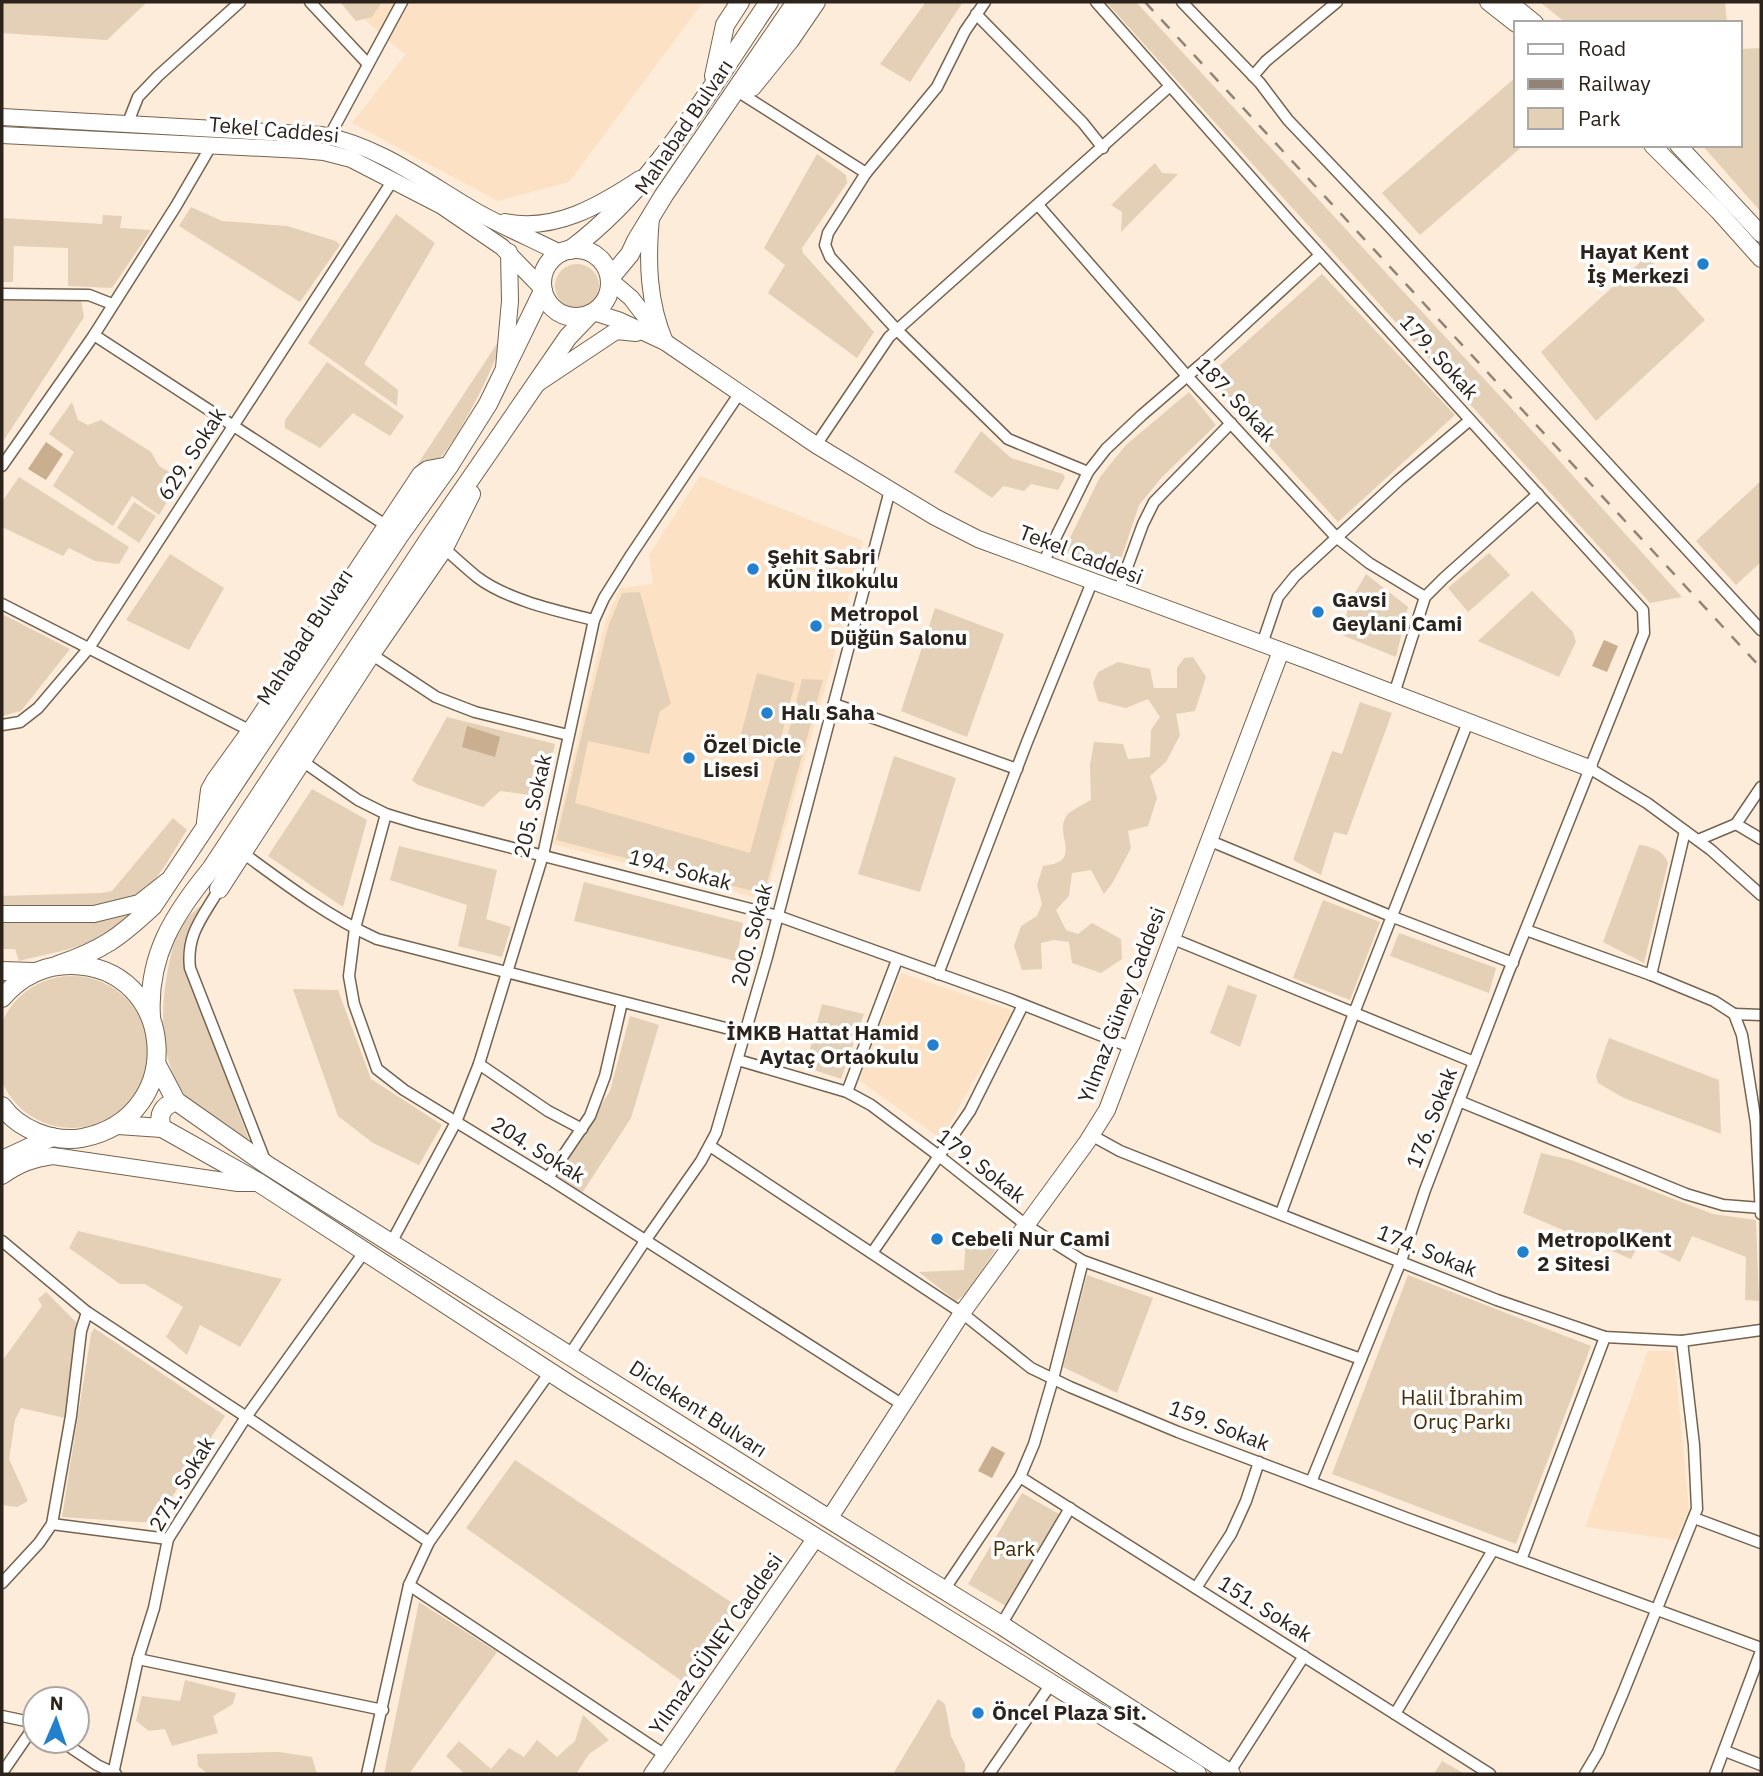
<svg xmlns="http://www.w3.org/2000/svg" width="1763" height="1776" font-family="'IBM Plex Sans',sans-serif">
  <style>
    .built { fill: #fce1c4 }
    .green { fill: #e4cfb7 }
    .water { fill: #c9ae90 }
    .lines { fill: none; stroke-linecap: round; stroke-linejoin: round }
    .street-casing { stroke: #75634e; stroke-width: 13 }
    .secondary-casing { stroke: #75634e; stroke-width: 18 }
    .primary-casing { stroke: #75634e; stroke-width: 20 }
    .street { stroke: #fff; stroke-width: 10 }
    .secondary { stroke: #fff; stroke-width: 16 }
    .primary { stroke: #fff; stroke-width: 18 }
    .rail { stroke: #918477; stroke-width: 2.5; stroke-dasharray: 12 12; stroke-linecap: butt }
    .poi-dot { fill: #2380cd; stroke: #fff; stroke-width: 2.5 }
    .labels { text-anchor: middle; stroke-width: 7; stroke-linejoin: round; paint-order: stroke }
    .street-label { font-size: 21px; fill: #2c241c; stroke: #fff }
    .poi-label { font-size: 21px; font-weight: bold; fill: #2c241c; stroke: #fff; text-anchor: start }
    .park-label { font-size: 21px; fill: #482c05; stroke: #fff }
  </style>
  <rect width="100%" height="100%" fill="#fdecd9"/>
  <g class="built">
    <path d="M345,2h358l-134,180 -71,19 -146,-78 54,-69 -13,-9z"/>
    <path d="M700,476l163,65 -33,130 -65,229 -212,-56 52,-221 15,-35 33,-4 -4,-29z"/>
    <path d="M901,973l112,38 -72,128 -82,-59z"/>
    <path d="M1648,1351h26l15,158 -13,31 -91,-13z"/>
  </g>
  <g class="green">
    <path d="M2,2h145l-40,38 -105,-7z"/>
    <path d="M340,2h42l-10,15 -16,4z"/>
    <path d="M926,2h37l-53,80 -30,-18z"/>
    <path d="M1106,2h30l410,444 136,151 -32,6z"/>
    <path d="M1540,2h185l2,21h-161z"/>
    <path d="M1761,48v164l-59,-67h38v-96z"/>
    <path d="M1516,77v68h8l-104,90 -38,-42z"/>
    <path d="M817,154l29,21 1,8 -45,65 1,5 71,79 -17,26 -89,-65 17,-28 -21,-17z"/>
    <path d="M1155,163l7,10 16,1 -57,58 1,-20 -11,-7z"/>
    <path d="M191,207l31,14 65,5 49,15 4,4 -40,57 -121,-76z"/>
    <path d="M396,214l39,29 -71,121 34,26 -1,16 -89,-63z"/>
    <path d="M103,215l19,1 -2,12 31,2 -39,58 -44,-2v-38l-54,-2 -1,36h-11v-64l100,6z"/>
    <path d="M1647,256l58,64 -109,101 -55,-69z"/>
    <circle cx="577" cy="286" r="22"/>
    <path d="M1322,274l133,141 -117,107 -131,-145z"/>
    <path d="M2,299l79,1 3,17 -82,126z"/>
    <path d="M504,333c-5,27 -45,104 -63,124 -7,7 -19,11 -29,16z"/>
    <path d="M327,362l77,54 -14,20 -37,-23 -33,35 -35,-20v-8z"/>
    <path d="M1189,392l27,33 -54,52 -23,28 -22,66 -54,-19 37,-75 26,-32z"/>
    <path d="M72,402l6,18 10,5 13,-5 50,32 8,14 22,13 -22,36 -27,-19 -19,30 -60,-40 21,-34 -25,-18z"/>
    <path d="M981,431l30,27 52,16 2,4 -7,12 -27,-6 -7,7 -21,-5 -11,12 -38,-26z"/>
    <path d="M19,477l110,70 -10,17 -24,-3 -26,-13 -6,8 -61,-29v-25z"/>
    <path d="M1761,481v81l-25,23 -40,-44z"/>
    <path d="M134,502l22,14 -17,27 -22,-15z"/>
    <path d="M1489,553l21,22 -42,37 -20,-24z"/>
    <path d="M170,554l54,34 -35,62 -63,-30z"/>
    <path d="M1366,574l42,33 -12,50 -54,-22 7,-32z"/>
    <path d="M1532,591l41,41 3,10 -17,35 -81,-36z"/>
    <path d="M640,592l31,112 -11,7 -11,43 -61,-13 -13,62 175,50 25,-92 9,-11 18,-71 21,1 -59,214 -208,-54 52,-213 14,-34z"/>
    <path d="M935,608l69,26 -37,103 -66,-26z"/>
    <path d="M2,614l68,35 -49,62 -19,5z"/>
    <path d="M1193,657l13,20 -11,34 -19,3 4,21 -14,27 -16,14 7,22 -9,28 -20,5 3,17 -18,34 -9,12 -13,-24 -19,3 -3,23 -13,14 10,20 12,4 14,-11 29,16 1,20 -21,14 -29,-10 -3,-21 -16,-2 -12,3 1,26 -20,1 -8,-24 7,-20 16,-10 5,-12 -5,-19 6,-19c43,-5 9,-31 24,-51 6,-6 17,-11 24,-15l-1,-35 4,-23 29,2 5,15 22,-2 1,-27 9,-13 -12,-18 -22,9 -28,-7 -5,-18 5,-11 20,-10 32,7 4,19h23v-20l7,-10z"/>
    <path d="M757,673l38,10 -18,71 -38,-12z"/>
    <path d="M1360,702l32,11 -45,122 -13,-3 -13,43 -28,-15 39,-109 10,3z"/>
    <path d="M447,717l108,27 -11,53 -44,-6 -17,16 -65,-22 -6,-5z"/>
    <path d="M894,756l62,22 -36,114 -62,-18z"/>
    <path d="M312,789l55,31 -24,87 -75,-51z"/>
    <path d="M173,818l14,12c-12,18 -30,54 -48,65 -31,19 -99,13 -137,14v-13l100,-3 10,-2z"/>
    <path d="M1639,845c12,1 25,6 29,18l-24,100 -41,-21z"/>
    <path d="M399,846l98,24 -11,49 25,8 -9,30 -44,-11 9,-41 -77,-25z"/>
    <path d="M584,882l159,41 -7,38 -162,-40z"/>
    <path d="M1323,900l57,22 -30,78 -57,-22z"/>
    <path d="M202,905c-13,24 -23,36 -17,64l64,171c-12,-4 -22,-12 -32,-19 -7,-5 -16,-10 -22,-15 -36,-34 -36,-92 -27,-137 5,-26 11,-48 34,-64z"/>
    <path d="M145,906c-14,12 -29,24 -46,32 -24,12 -54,16 -80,23l-4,-12h-13v-29z"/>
    <path d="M1399,933l97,35 -7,25 -99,-37z"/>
    <circle cx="72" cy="1052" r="76"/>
    <path d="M1228,985l29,10 -17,52 -30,-14z"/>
    <path d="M293,989l45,1 33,89 71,46 -23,40 -46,-22 -35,-27z"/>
    <path d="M822,1004l42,10 -23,65 -36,-12z"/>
    <path d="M630,1016l29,9 -28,93 -49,75 -25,-17 53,-85z"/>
    <path d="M1609,1038l110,42 2,54 -97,-36 -26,-15 -2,-7z"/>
    <path d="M1541,1153l30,7 142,54 43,6 3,81 -14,-1 1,-43 -54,-21 -12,26 -40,-20 -9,17 -108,-46z"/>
    <path d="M78,1231l204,48 -42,68 -40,-22 -13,30 -21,-18 17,-30 -38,-23h-25l-51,-36z"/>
    <path d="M966,1235h40l-41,59 -9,7 -37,-29 45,-2z"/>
    <path d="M1087,1275l66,23 -36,95 -54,-26z"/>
    <path d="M1408,1275l183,71 -75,198 -184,-70z"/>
    <path d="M46,1292l32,32 -13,94 -44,-10 -6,12 -6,39 19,42 -11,6 -15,-2v-144l40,-55 -4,-7z"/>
    <path d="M94,1328l131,88 -70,107 -93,-6 29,-183z"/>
    <path d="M515,1460l222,146 -51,78 -220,-156z"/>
    <path d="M1022,1493l37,21 -53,92 -38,-22z"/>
    <path d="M419,1602l78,50 -88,122h-25z"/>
    <path d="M185,1680l51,13 -3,11 -20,12 5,17 -46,13 -7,-17 -16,2 -13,-10 6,-25 38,5z"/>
    <path d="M938,1699l7,5 6,32 14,28v9l-72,1z"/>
    <path d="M583,1715l26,25 -20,14 -13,20h-111l-19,-18 13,-15 32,28 18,-21 15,9 13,-17 20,17 18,-16z"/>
    <path d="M279,1752l33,5 5,17h-109l-10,-8 -1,-12z"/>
    <path d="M1442,1761l23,13h-31z"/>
  </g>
  <g class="water">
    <path d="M46,442l17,12 -17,26 -18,-11z"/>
    <path d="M1604,640l14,6 -11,26 -15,-6z"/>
    <path d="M467,726l33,11 -5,20 -33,-10z"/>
    <path d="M992,1446l13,7 -13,25 -14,-7z"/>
  </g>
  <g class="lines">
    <g class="street-casing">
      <g id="street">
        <path d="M310,2l58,62"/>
        <path d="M985,2l-20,29 -28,56 -71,86 -38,60 -3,12 5,12 67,73 111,109 80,33"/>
        <path d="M1096,2l197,223 350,385 1,23 -137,343 -82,214 -24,71 -90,221"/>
        <path d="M1182,2l78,81 28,37 99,104 374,406"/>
        <path d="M976,14l107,109 20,25"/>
        <path d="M1253,76l13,-15 71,-59"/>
        <path d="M737,91l129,82"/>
        <path d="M127,125l11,-28 20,-21 82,-74"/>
        <path d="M329,137l73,-135"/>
        <path d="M1038,205l149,171 149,161 33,26 56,34"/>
        <path d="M2,294l87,1 23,9"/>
        <path d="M94,335l293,191"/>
        <path d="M816,445l73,-108 281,-251"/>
        <path d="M2,466l92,-131 82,-129 35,-60"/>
        <path d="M444,548c11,10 22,20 33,29 30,23 81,34 117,43"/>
        <path d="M1043,563l45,-91 18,-23 36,-34 64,-55 114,-105"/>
        <path d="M1118,592l25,-68 11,-22 77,-79"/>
        <path d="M2,604l249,127"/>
        <path d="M1262,644l16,-47 17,-21 104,-96 71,-60"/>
        <path d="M371,654l65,43 39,15 93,23"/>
        <path d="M1394,694l31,-97 19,-19 94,-84"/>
        <path d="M834,704l183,65"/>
        <path d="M2,725l18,-3 18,-14 51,-60 304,-468"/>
        <path d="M302,761l56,39 28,14 33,10 359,92 231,83 121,48"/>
        <path d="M1589,768l58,35 64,47 50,45"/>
        <path d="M386,814l-31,114 -6,48 5,28 23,65 27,21 144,88 355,227"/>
        <path d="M1736,824l25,15"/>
        <path d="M1208,840l185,77 120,46"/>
        <path d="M1698,840l38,-16 25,-37"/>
        <path d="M243,853c42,31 86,64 134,86l368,94"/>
        <path d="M219,889c-16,28 -33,45 -29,79l76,195"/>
        <path d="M1526,930l125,45 63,26 20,13 8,21 14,88 5,91"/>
        <path d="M1171,938l303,124"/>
        <path d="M938,974l89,-232 65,-160"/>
        <path d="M1651,975l34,-144"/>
        <path d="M1734,1014l27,1"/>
        <path d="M738,1060l109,32 24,13 68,51 87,69 57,36 278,98"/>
        <path d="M479,1064l69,47 34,18"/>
        <path d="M847,1092l50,-132"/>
        <path d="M1459,1101l227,93 37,11 38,3"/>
        <path d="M1091,1135l29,16 377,149 108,37 77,4 79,-11"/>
        <path d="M710,1146l252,167 69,55 39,19 108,45 231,87 352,129"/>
        <path d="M548,1178l42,-62 15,-40 17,-74"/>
        <path d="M1281,1213l73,-200 114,-291"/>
        <path d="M2,1241l85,71 170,112 172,118"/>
        <path d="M391,1243l65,-121 23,-58 64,-209 51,-235 10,-22 27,-43 108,-161"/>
        <path d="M872,1253l98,-142 53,-106"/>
        <path d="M570,1354l75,-113 56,-80 15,-28 51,-176 123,-467"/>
        <path d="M1020,1477l470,297"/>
        <path d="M1694,1518l67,25"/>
        <path d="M52,1524l116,15"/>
        <path d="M1521,1560l84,-223"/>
        <path d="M2,1583l37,-40 13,-19 19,-108 10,-85 6,-19"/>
        <path d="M409,1585l256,170"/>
        <path d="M1196,1588l35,-54 15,-33 13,-39"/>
        <path d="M944,1590l76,-113 14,-33 19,-65 30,-118"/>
        <path d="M1001,1625l69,-117"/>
        <path d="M138,1659l245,51"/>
        <path d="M1395,1714l98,-164"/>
        <path d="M2,1716l33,7"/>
        <path d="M61,1741l36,24 19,9"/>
        <path d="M1725,1751l36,14"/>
        <path d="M2,1773l33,-48"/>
        <path d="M1229,1773l75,-117"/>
        <path d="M113,1774l25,-115 16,-51 14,-69 78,-122 119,-166"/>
        <path d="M367,1774l42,-189 20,-43 121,-170"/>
        <path d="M989,1774l62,-90"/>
        <path d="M1585,1774l13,-22 25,-59 74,-184 -3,-64 -12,-104"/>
        <path d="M1715,1774l46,-123"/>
      </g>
    </g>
    <g class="secondary-casing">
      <g id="secondary">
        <path d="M1488,2l28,22"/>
        <path d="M1509,2l26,21"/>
        <path d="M2,117l320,18c58,11 105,48 155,77 27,15 55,27 83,41"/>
        <path d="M2,135l300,15 22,2 27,7 91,47 60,41 40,41"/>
        <path d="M1652,145l66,66 43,48"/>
        <path d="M1678,145l83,89"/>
        <path d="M651,218c-4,43 -3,84 14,124"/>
        <path d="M505,222c50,10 94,-16 135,-43"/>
        <path d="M610,280l21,18 24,31"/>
        <path d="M593,312l25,8 47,22 151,103 119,72 43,22 334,123 277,106"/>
        <path d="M504,368l6,-67 -1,-49"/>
        <path d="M538,383l78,-52 20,2"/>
        <path d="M2,914h92l45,-11 28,-22"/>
        <path d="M2,1176c17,-12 30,-17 51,-20l185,27h22"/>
        <path d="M829,1519l133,-206 125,-171 20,-32 174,-459"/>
        <path d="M652,1774l163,-235"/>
      </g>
    </g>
    <g class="primary-casing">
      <g id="primary">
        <path d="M714,76l11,-51 15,-23"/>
        <path d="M744,89l8,-2 38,-47 26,-38"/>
        <circle cx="576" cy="283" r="34"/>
        <path d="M570,250c86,-64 139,-161 199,-248"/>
        <path d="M610,278l20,-24 6,-13 28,-46 132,-193"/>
        <path d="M206,822l4,-32 5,-9 36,-50 170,-256 7,-5 21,-4"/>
        <path d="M219,889l152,-235 73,-106 27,-54"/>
        <path d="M58,965c44,-15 61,-27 95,-59l246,-370 50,-70 39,-62 55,-113"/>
        <path d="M2,971l31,1"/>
        <path d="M2,998c18,-21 41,-33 69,-33 105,1 119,152 11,173 -29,5 -64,-9 -80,-32"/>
        <path d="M151,1017c-4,-61 23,-103 60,-148l218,-330 139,-202 22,-23"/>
        <path d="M157,1065l19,36 91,64 562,354 172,106 230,149"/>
        <path d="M118,1125l44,3 96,54 312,203 627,389"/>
        <path d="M162,1128c-5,-14 1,-22 14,-27"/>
        <path d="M2,1160l50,-23"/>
      </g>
    </g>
    <use href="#street" class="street"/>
    <use href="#secondary" class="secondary"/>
    <use href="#primary" class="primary"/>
    <path class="rail" d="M1145,2l616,666"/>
  </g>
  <g class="poi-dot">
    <circle cx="1703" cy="264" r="7"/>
    <circle cx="753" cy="569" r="7"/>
    <circle cx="1318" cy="612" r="7"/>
    <circle cx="816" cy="626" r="7"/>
    <circle cx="767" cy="713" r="7"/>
    <circle cx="689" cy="758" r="7"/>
    <circle cx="933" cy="1045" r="7"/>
    <circle cx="937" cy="1239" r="7"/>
    <circle cx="1523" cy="1252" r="7"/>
    <circle cx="978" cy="1713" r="7"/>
  </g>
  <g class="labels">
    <g class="street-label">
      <text transform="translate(684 127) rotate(-56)" y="7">Mahabad Bulvarı</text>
      <text transform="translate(274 130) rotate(5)" y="7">Tekel Caddesi</text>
      <text transform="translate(1439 357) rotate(48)" y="7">179. Sokak</text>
      <text transform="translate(1236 400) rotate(47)" y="7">187. Sokak</text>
      <text transform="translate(192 454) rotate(-57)" y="7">629. Sokak</text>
      <text transform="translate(1081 555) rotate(21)" y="7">Tekel Caddesi</text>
      <text transform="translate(305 637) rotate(-57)" y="7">Mahabad Bulvarı</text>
      <text transform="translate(533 806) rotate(-77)" y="7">205. Sokak</text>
      <text transform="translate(680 870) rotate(15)" y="7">194. Sokak</text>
      <text transform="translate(752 935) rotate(-75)" y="7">200. Sokak</text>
      <text transform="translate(1122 1005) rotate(-69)" y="7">Yılmaz Güney Caddesi</text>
      <text transform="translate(1432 1118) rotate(-69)" y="7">176. Sokak</text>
      <text transform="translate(538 1150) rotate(32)" y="7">204. Sokak</text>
      <text transform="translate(981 1166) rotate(38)" y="7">179. Sokak</text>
      <text transform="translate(1427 1251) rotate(22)" y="7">174. Sokak</text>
      <text transform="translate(698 1409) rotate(33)" y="7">Diclekent Bulvarı</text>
      <text transform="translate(1219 1426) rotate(21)" y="7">159. Sokak</text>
      <text transform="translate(182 1484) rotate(-59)" y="7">271. Sokak</text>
      <text transform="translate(1265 1609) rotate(32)" y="7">151. Sokak</text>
      <text transform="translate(716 1644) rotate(-55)" y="7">Yılmaz GÜNEY Caddesi</text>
    </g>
    <g class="poi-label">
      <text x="1689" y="259" text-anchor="end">Hayat Kent<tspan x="1689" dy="24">İş Merkezi</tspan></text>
      <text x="767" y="564">Şehit Sabri<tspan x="767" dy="24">KÜN İlkokulu</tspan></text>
      <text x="1332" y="607">Gavsi<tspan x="1332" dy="24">Geylani Cami</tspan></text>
      <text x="830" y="621">Metropol<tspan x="830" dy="24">Düğün Salonu</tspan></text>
      <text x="781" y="720">Halı Saha</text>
      <text x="703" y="753">Özel Dicle<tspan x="703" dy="24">Lisesi</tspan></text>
      <text x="919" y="1040" text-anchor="end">İMKB Hattat Hamid<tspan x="919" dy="24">Aytaç Ortaokulu</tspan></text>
      <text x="951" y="1246">Cebeli Nur Cami</text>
      <text x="1537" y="1247">MetropolKent<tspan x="1537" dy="24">2 Sitesi</tspan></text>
      <text x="992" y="1720">Öncel Plaza Sit.</text>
    </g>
    <g class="park-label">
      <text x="1462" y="1405">Halil İbrahim<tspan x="1462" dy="24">Oruç Parkı</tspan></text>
      <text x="1014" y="1556">Park</text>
    </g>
  </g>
  <rect width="1763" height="1776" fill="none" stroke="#2c241c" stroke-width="7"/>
  <rect x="1514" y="21" width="228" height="126" fill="#ffffff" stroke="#aba7a4" stroke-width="2"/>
  <rect x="1528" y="44" width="35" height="10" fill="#ffffff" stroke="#aba7a4" stroke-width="2"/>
  <text x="1578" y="56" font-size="21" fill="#2c241c">Road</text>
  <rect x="1528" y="79" width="35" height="10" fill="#918477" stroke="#aba7a4" stroke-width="2"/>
  <text x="1578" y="91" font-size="21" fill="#2c241c">Railway</text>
  <rect x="1528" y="108" width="35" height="21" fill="#e4cfb7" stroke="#aba7a4" stroke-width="2"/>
  <text x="1578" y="126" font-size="21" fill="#2c241c">Park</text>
  <g transform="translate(56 1720) rotate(2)"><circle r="33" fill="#ffffff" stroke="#aba7a4" stroke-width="2"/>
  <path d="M0-5L12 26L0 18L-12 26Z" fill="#2380cd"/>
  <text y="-10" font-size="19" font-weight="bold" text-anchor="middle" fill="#2c241c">N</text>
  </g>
</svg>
